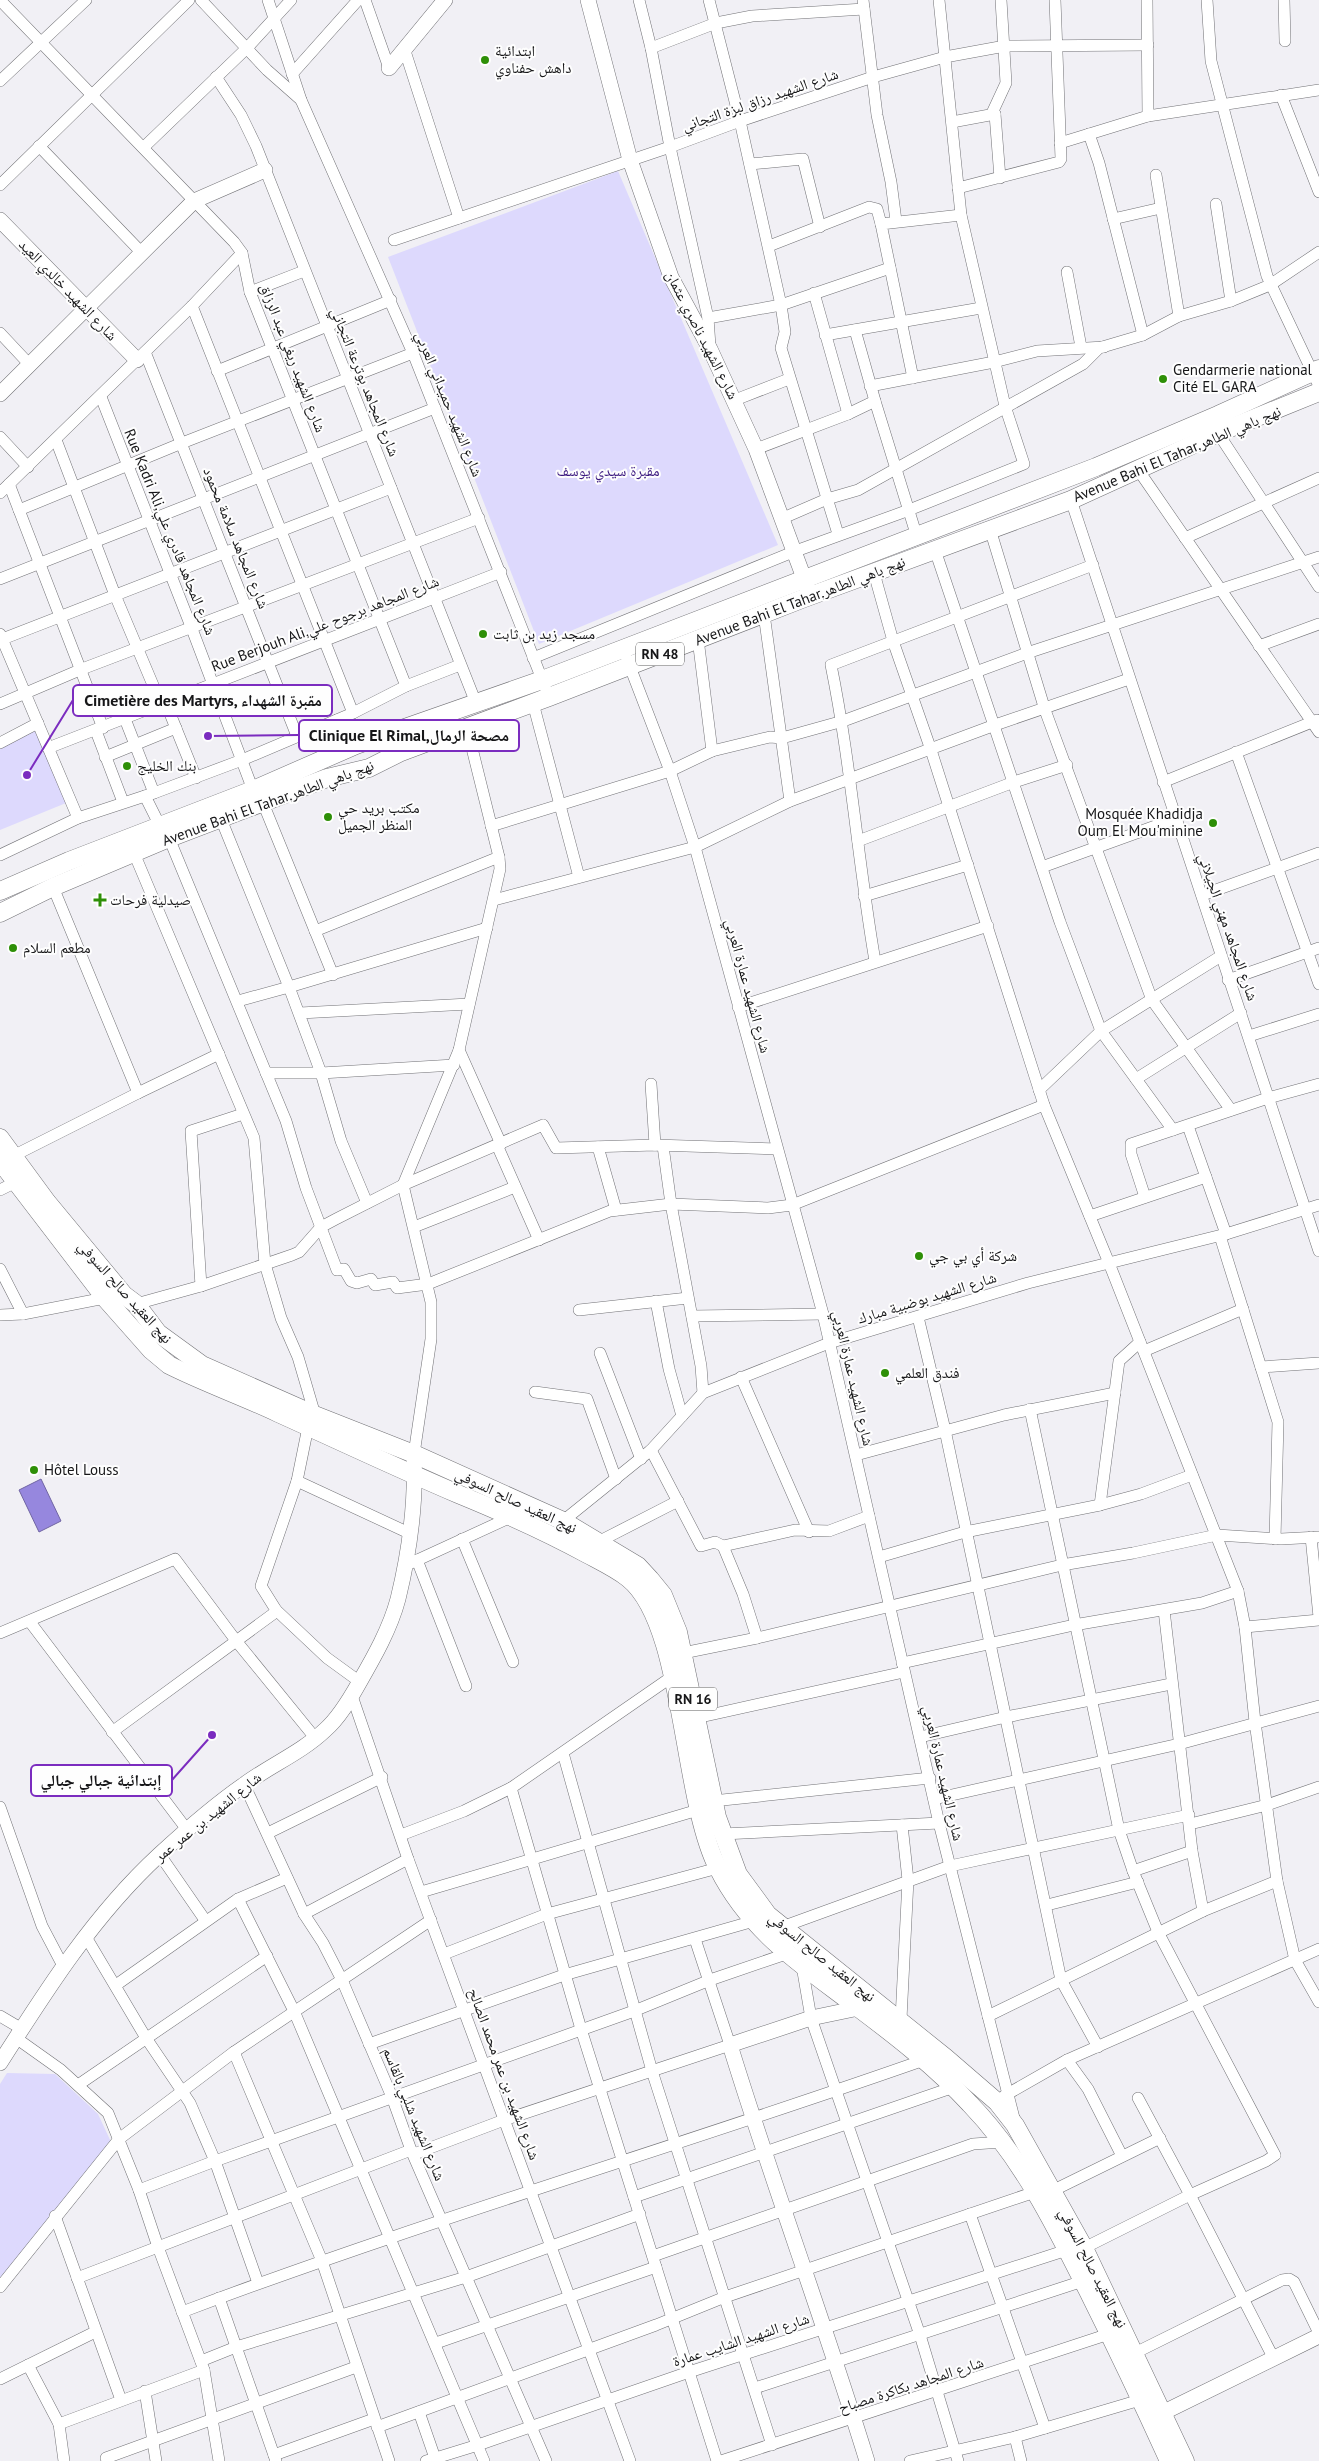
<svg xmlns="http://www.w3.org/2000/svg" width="1319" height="2461" font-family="'PT Sans','Noto Naskh Arabic',sans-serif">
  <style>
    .green { fill: #ddd9fd }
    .water { fill: #9687de; stroke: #7065a3 }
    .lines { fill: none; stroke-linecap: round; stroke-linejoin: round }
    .street-casing { stroke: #727276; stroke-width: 12 }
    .secondary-casing { stroke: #727276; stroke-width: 16 }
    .primary-casing { stroke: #727276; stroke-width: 19 }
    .street { stroke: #fff; stroke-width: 11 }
    .secondary { stroke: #fff; stroke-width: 15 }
    .primary { stroke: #fff; stroke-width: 18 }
    .poi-dot { fill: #2e8f07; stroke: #fefefe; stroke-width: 2 }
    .labels { text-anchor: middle; stroke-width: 4; stroke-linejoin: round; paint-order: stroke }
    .shield { fill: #fefefe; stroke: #5c5c5d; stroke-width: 1 }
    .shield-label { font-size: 14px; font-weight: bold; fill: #161618 }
    .poi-label { font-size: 15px; fill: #161618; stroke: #fefefe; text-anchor: start }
    .street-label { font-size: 15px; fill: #161618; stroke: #fefefe }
    .park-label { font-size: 15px; fill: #3c1a81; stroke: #fefefe }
    .leader { fill: none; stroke: #7b2cbf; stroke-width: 2 }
    .callout-dot { fill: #7b2cbf; stroke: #fefefe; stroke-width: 2 }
    .callout { fill: #fefefe; stroke: #7b2cbf; stroke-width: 2 }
    .callout-label { font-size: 16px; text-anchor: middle; font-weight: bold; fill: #161618 }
  </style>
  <rect width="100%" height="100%" fill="#f1f0f5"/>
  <g class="green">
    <path d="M618,171l160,374 -239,99 -151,-387z"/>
    <path d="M34,728l32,75 -66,27v-83z"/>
    <path d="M7,2073l48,1 43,40 13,28 -111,140v-198z"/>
  </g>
  <path class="water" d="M41,1479l20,42 -22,11 -20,-42z"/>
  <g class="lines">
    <g class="street-casing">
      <g id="street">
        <path d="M0,0l234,242 8,11 8,39 156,394"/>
        <path d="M201,0l66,70 34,30"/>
        <path d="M268,0l33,100 112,253 136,344"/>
        <path d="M365,0l24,68"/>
        <path d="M639,0l12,48 19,99 38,171 2,28"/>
        <path d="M709,0l31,121 41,184 4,27 -4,16 57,186"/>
        <path d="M863,0l14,115 14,67 5,39"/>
        <path d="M1147,0l1,116"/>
        <path d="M1207,0l4,61 56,215 52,110"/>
        <path d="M1284,0l1,41"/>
        <path d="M404,48l55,170"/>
        <path d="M651,48l65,-25 36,-7 112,-7"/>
        <path d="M292,74l66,-74"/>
        <path d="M216,77l25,38 15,31 220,557"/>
        <path d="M0,81l86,-81"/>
        <path d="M1281,95l38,97"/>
        <path d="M952,122l43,-8"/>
        <path d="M1089,134l10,29 44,172"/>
        <path d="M1060,143l88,-27 171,-26"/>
        <path d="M39,146l103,107"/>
        <path d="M144,147l104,-100 43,-47"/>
        <path d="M750,164l53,-5 17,68"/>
        <path d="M1156,175l23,141"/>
        <path d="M1000,178l-5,-64 -2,-3 13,-28 -5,-83"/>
        <path d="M0,185l189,-185"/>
        <path d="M958,188l101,-26 2,-3 -6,-159"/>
        <path d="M1216,204l15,97"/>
        <path d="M1113,219l48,-11"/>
        <path d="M394,240l276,-93 70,-26 133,-44 72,-20 60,-11 143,-1"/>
        <path d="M769,246l100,-39 8,2 4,15"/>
        <path d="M1067,272l14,75"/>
        <path d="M250,292l54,-21"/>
        <path d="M814,293l34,121"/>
        <path d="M192,306l161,407"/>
        <path d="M708,318l73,-13 109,-37"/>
        <path d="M855,330l20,71 42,136"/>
        <path d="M0,333l30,32"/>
        <path d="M825,335l156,-27"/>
        <path d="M145,352l152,384"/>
        <path d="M217,371l174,-71"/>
        <path d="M913,378l-32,-154 80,-9"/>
        <path d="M870,386l124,-24 43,-11 67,-4"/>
        <path d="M101,397l91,232 61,161"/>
        <path d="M735,400l54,-21"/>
        <path d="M1218,433l101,154"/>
        <path d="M0,437l28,30"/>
        <path d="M56,440l59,155 46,109 6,2 29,72"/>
        <path d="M756,449l92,-35 27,-13"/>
        <path d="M1139,471l180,261"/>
        <path d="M9,484l94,244"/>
        <path d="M0,493l192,-187 50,-53"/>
        <path d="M1071,500c83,250 164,501 248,751"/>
        <path d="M19,510l163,-67 231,-90"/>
        <path d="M781,519l46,-20 31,-9 225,-126 16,-16 44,-13 36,-19 52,-15 39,-16 49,-33"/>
        <path d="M990,529l55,181 107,290 79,110"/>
        <path d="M1185,538l134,-60"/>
        <path d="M935,550l125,372 41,109 72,99"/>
        <path d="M874,573l19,68 38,109 113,355 65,158 129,328"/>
        <path d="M0,579l435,-171"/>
        <path d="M764,614l26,187"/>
        <path d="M0,634l78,184"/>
        <path d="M698,639l14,112"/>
        <path d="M0,640l391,-152"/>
        <path d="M1259,646l60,-22"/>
        <path d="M533,658l260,-106 116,-42 115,-46 -19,-58 -44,-191 -22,-215"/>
        <path d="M627,659l43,112 25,76 128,467 116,509 76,299"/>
        <path d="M533,703l46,174"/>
        <path d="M0,704l82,-35 397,-151"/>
        <path d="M125,719l29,74"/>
        <path d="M337,720l9,29"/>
        <path d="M96,731l27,71"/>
        <path d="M0,743l38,-20"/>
        <path d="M48,748l453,-176"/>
        <path d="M1236,752l83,232"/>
        <path d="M105,757l71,-29"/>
        <path d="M1163,782l154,-62"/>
        <path d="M145,796l15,30"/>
        <path d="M263,803l70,172"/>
        <path d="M221,819l68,168 198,-59"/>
        <path d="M491,826l179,-55 42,-20 58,-14 12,1 61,-17 184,-68 292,-96"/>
        <path d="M169,838l117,283 20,67 31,82 7,-1 7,12 6,2 14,-4 4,6 18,-3 4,6 31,-4 182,-73 61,-7 97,4 24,-3 252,-100"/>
        <path d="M858,841l156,-59 53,-17"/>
        <path d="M134,853l120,285 11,126 16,54 17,39 17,58"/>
        <path d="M0,855l78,-37 76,-25 88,-33 111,-47 53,-27 54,-21"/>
        <path d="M1042,867l133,-48"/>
        <path d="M1202,895l117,-42"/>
        <path d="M864,896l104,-31"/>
        <path d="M494,900l201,-53 95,-46 205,-76 134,-46"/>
        <path d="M315,931l184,-74"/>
        <path d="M875,961c-17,-98 -24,-198 -44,-296l262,-100"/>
        <path d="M1228,980l91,-32"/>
        <path d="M238,1001l51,-14 32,86 133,-8"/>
        <path d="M738,1007l250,-81"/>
        <path d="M300,1013l169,-9"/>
        <path d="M1249,1036l70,-22"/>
        <path d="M459,1050l42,94"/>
        <path d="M266,1073h55l20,68 26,62"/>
        <path d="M1136,1079l105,-66"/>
        <path d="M651,1084l4,61"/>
        <path d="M1039,1090l62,-59 120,-75"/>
        <path d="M138,1093l81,-39"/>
        <path d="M1188,1126l38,108"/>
        <path d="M497,1145l42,95"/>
        <path d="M663,1146l8,58 30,162 2,27"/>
        <path d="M598,1147l18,63"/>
        <path d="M13,1156l125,-63 -85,-206"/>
        <path d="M0,1190l16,-8"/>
        <path d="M1145,1197l-14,-43v-10l137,-46 51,-14"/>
        <path d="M1090,1216l116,-39"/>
        <path d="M414,1227l101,-40"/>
        <path d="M1220,1236l58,186 -3,117"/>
        <path d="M0,1269l23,45"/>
        <path d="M201,1286l-10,-155 52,-17"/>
        <path d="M656,1301l13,68 13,47"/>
        <path d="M136,1304l65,-18 91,-31 7,-3 22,-25 15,-8 67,-34 140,-60 13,23 99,-3 122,4"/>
        <path d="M579,1310l109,-12"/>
        <path d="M0,1315l23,-1 82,-16"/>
        <path d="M692,1316l131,-2"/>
        <path d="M918,1317l27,113 116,550 37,67"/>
        <path d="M1144,1351l99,-42"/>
        <path d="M600,1353l41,106"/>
        <path d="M1261,1367l58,-4"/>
        <path d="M741,1377l68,155"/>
        <path d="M535,1392l52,7 29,80"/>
        <path d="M1030,1409l89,421 14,41 25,61 117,223 -9,6 -76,34 -52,-97"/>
        <path d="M308,1427l-11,54 112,52"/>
        <path d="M651,1450l50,96 14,-4 8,4 20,48 14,44"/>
        <path d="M414,1454l17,-115v-37l-28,-117 56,-135 41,-181 -1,-12 -32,-129"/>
        <path d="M856,1455l148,-40 111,-22"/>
        <path d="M1100,1505l19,-144 21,-19"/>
        <path d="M563,1521l88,-71 52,-57 126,-50 199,-60 198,-49 93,-29"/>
        <path d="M1311,1537l8,80"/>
        <path d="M462,1539l51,123"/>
        <path d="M598,1542l80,-41"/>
        <path d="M723,1546l72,-16 34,1 40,-15"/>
        <path d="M879,1557l86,-25 135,-27 41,-11 51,-19"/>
        <path d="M417,1560l49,126"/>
        <path d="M411,1563l100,-46"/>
        <path d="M276,1610l51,48 33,24"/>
        <path d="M1164,1610l28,241 11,60"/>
        <path d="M30,1622l158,209"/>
        <path d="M1245,1627l74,-7"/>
        <path d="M0,1633l175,-74 62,83 79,97"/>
        <path d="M683,1653l74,-15 305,-73 71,-12 84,-18 64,4 38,-2"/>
        <path d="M902,1663l172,-38 128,-22 36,-12 7,36 10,95 22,159 18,79 24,42"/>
        <path d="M352,1696l56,163 222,602"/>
        <path d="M696,1718l208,-46"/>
        <path d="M112,1732l161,-118 3,-4 -15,-24 36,-105"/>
        <path d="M920,1737l86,-20 165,-33"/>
        <path d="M563,1753l89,318 120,374"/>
        <path d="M244,1784l60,130 19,29 19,37 50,117 19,53 135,311"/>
        <path d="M511,1788l70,241 136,432"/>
        <path d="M934,1799l245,-55 140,-38"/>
        <path d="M713,1801l217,-23"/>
        <path d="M0,1807l42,119 21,40"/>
        <path d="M1190,1824l77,-19 52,-18"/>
        <path d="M268,1833l114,-56"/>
        <path d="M723,1834l216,-11"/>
        <path d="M401,1835l63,-24 47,-23 162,-112"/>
        <path d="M160,1855l45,65"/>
        <path d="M1133,1871l59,-20"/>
        <path d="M421,1892l277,-82"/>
        <path d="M238,1899l56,112 190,450"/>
        <path d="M1047,1905l91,-23"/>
        <path d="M304,1914l104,-55"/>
        <path d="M782,1927l168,-61 239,-51"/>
        <path d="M86,1937l60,101 44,65 25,58 43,122"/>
        <path d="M444,1954l103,-40 171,-46"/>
        <path d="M802,1966l9,52 109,317 38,126"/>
        <path d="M116,1985l122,-86 49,-21"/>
        <path d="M0,2016l22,13"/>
        <path d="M988,2016l215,-105 74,-30"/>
        <path d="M901,2019l7,-139 -6,-55"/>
        <path d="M16,2038l45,32 47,43 31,77 19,57 46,123 15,91"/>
        <path d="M369,2044l195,-69 190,-54"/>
        <path d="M234,2052l88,209 67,200"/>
        <path d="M1067,2060l21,29 34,67"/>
        <path d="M78,2085l189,-129"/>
        <path d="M1004,2096l63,-36 252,-111"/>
        <path d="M414,2154l90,-34 226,-75 -35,-106"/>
        <path d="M139,2190l76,-29 419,-150 76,-31 76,-26"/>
        <path d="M1052,2191l108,-53"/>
        <path d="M634,2197l320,-110"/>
        <path d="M970,2214l75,214"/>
        <path d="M55,2216l66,184"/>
        <path d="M1084,2248l106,-53 84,164"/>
        <path d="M653,2256l320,-112 30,-2"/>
        <path d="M77,2278l334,-128"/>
        <path d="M0,2287l119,-148 115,-87 197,-132"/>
        <path d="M219,2298l57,163"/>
        <path d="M182,2312c244,-92 495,-165 742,-252"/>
        <path d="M436,2343l220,-76"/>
        <path d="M1135,2353l147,-73 7,-1 5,3 25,51"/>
        <path d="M201,2361l35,-14 230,-70 174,-63"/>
        <path d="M28,2365l31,59"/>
        <path d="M0,2379l95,-47"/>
        <path d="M755,2388l328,-107"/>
        <path d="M145,2391l11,70"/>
        <path d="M419,2412l17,49"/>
        <path d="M377,2427l279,-102 69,-28 310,-105"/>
        <path d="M1015,2437l6,24"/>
        <path d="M274,2455l100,-36"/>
        <path d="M106,2458l250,-91"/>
        <path d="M64,2461l-5,-37 145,-54"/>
        <path d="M426,2461l52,-16 211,-73 378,-122"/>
        <path d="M721,2461l388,-127"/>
        <path d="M910,2461l105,-24 125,-37"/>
      </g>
    </g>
    <g class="secondary-casing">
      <g id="secondary">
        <path d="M588,0l42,160 41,117 39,72 46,100 52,140"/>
        <path d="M389,68l56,-68"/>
        <path d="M0,220l137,140"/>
        <path d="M0,394l194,-193 71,-31"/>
        <path d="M859,2008l-48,10 -81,27c43,140 94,276 137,416"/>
        <path d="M0,2063c47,-74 94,-148 159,-208 26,-24 57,-51 86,-71 26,-19 57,-32 80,-54 14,-12 25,-31 34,-47 15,-26 31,-54 39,-84 11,-45 18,-98 16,-145"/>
        <path d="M1152,2418l167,-82"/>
      </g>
    </g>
    <g class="primary-casing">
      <g id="primary">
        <path d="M0,891l69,-30 184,-71 103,-45 186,-65 554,-213 122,-52 101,-46"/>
        <path d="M0,913l53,-26 116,-49 158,-60 42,-10 32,-16 148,-55 253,-98 269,-99 147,-67 101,-41"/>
        <path d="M0,1138l47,64 77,93 12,9 22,29 44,32 113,50 99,39 149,67 75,45 12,13 13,16 15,37 39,185 21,57 30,41 178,143 51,44 18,23 69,123 101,213"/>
        <path d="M0,1161l105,137 46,52 18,15c36,18 73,31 109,48 60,27 119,55 180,81 44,18 87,37 129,60 13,7 28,14 41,24 57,45 53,218 90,290 32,64 83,96 138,138 40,30 80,61 114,98 53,55 87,125 121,193 27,54 53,109 78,164"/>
      </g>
    </g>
    <use href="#street" class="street"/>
    <use href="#secondary" class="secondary"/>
    <use href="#primary" class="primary"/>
  </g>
  <g class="poi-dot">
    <circle cx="485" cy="60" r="5"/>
    <circle cx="1163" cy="379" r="5"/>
    <circle cx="483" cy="634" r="5"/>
    <circle cx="127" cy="766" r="5"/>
    <circle cx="328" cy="817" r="5"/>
    <circle cx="1213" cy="823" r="5"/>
    <path d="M97.5 892.5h5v5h5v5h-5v5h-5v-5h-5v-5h5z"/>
    <circle cx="13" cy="948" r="5"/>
    <circle cx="919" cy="1256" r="5"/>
    <circle cx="885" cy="1373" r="5"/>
    <circle cx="34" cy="1470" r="5"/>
  </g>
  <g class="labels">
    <g class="shield">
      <rect x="636" y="642.5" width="48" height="23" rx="4"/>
      <rect x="669" y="1687.5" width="48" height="23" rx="4"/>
    </g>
    <g class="shield-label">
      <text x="660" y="659">RN 48</text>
      <text x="693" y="1704">RN 16</text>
    </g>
    <g class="poi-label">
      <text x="495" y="56">ابتدائية<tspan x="495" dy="17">داهش حفناوي</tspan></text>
      <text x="1173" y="375">Gendarmerie national<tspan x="1173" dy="17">Cité EL GARA</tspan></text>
      <text x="493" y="639">مسجد زيد بن ثابت</text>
      <text x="137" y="771">بنك الخليج</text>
      <text x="338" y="813">مكتب بريد حي<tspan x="338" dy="17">المنظر الجميل</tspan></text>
      <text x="1203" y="819" text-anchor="end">Mosquée Khadidja<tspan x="1203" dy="17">Oum El Mou'minine</tspan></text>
      <text x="110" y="905">صيدلية فرحات</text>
      <text x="23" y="953">مطعم السلام</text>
      <text x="929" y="1261">شركة أي بي جي</text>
      <text x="895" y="1378">فندق العلمي</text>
      <text x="44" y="1475">Hôtel Louss</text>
    </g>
    <g class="street-label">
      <text transform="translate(760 100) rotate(-19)" y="5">شارع الشهيد رزاق لبزة التجاني</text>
      <text transform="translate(68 290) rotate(46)" y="5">شارع الشهيد خالدي العيد</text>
      <text transform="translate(702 335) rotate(63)" y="5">شارع الشهيد ناصري عثمان</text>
      <text transform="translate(293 358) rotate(69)" y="5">شارع الشهيد ريغي عبد الرزاق</text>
      <text transform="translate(365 382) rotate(68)" y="5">شارع المجاهد بوترعة التجاني</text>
      <text transform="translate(449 404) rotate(68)" y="5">شارع الشهيد حميداني العربي</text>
      <text transform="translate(1177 454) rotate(-23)" y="5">Avenue Bahi El Tahar,نهج باهي الطاهر</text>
      <text transform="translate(170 532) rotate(68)" y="5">Rue Kadri Ali,شارع المجاهد قادري علي</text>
      <text transform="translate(236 538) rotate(68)" y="5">شارع المجاهد سلامة محمود</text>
      <text transform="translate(800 601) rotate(-21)" y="5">Avenue Bahi El Tahar,نهج باهي الطاهر</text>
      <text transform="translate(325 624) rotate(-21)" y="5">Rue Berjouh Ali,شارع المجاهد برجوح علي</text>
      <text transform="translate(268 803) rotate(-20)" y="5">Avenue Bahi El Tahar,نهج باهي الطاهر</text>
      <text transform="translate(1228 927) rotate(71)" y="5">شارع المجاهد مهني الجيلاني</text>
      <text transform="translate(748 986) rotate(75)" y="5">شارع الشهيد عمارة العربي</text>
      <text transform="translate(125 1292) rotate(48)" y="5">نهج العقيد صالح السوفي</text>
      <text transform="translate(927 1298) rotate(-17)" y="5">شارع الشهيد بوضبية مبارك</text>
      <text transform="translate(853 1378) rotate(77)" y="5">شارع الشهيد عمارة العربي</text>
      <text transform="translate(516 1501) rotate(25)" y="5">نهج العقيد صالح السوفي</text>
      <text transform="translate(943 1773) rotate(77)" y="5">شارع الشهيد عمارة العربي</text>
      <text transform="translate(208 1817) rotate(-39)" y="5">شارع الشهيد بن عمر عمر</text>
      <text transform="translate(822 1957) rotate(39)" y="5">نهج العقيد صالح السوفي</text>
      <text transform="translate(504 2074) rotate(70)" y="5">شارع الشهيد بن عمر محمد الصالح</text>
      <text transform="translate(414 2114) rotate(68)" y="5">شارع الشهيد شلبي بالقاسم</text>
      <text transform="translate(1093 2268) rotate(63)" y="5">نهج العقيد صالح السوفي</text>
      <text transform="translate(741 2340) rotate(-18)" y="5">شارع الشهيد الشايب عمارة</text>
      <text transform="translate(911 2385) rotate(-18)" y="5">شارع المجاهد بكاكرة مصباح</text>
    </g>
    <g class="park-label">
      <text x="608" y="476">مقبرة سيدي يوسف</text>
    </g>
  </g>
  <path class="leader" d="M27 775L73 700M208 736L299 735M212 1735L172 1780"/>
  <g class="callout-dot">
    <circle cx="27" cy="775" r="5"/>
    <circle cx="208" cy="736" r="5"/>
    <circle cx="212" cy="1735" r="5"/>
  </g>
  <g class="callout">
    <rect x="73" y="685" width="259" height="31" rx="5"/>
    <rect x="299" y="720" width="220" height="31" rx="5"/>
    <rect x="31" y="1765" width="141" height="31" rx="5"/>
  </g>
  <g class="callout-label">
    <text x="203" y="706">Cimetière des Martyrs, مقبرة الشهداء</text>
    <text x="409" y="741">Clinique El Rimal,مصحة الرمال</text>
    <text x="101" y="1786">إبتدائية جبالي جبالي</text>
  </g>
</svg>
